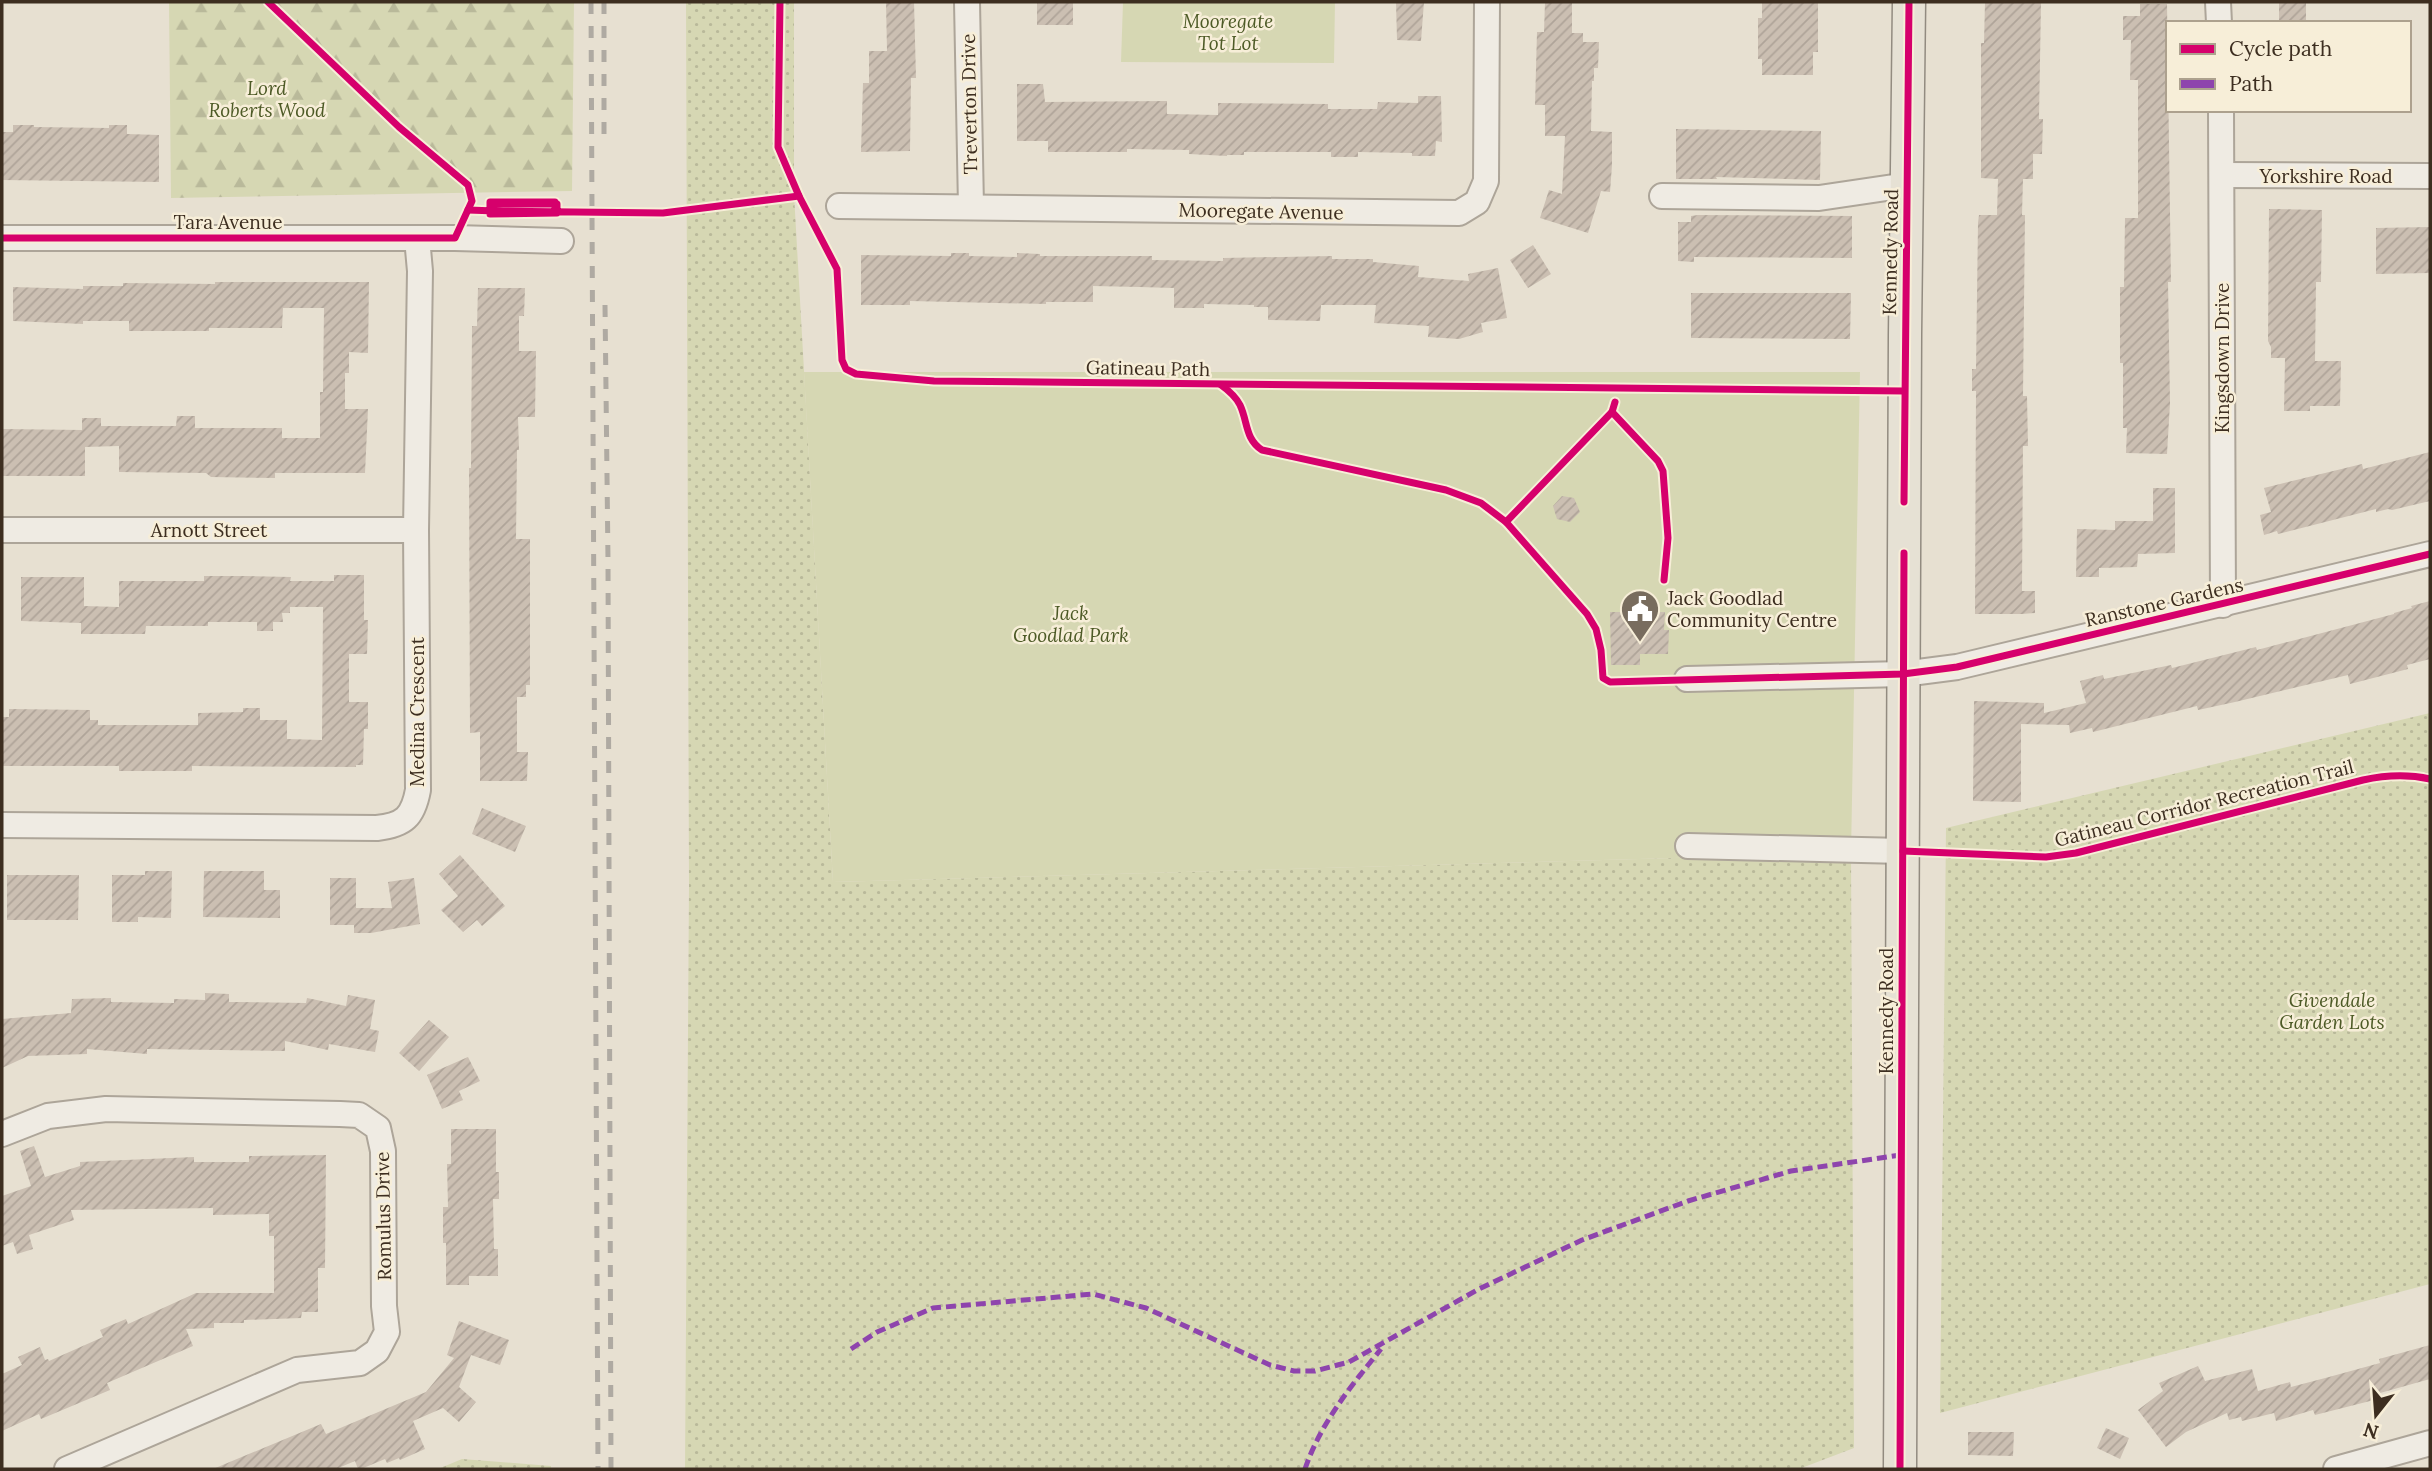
<svg xmlns="http://www.w3.org/2000/svg" width="2432" height="1471" font-family="Lora,serif">
  <style>
    .grass { fill: url(#grass-dots) }
    .forest { fill: url(#forest-firs) }
    .park { fill: #d6d7b3 }
    .building { fill: url(#building-hatch) }
    .lines { fill: none; stroke-linecap: round; stroke-linejoin: round }
    .minor-casing { stroke: #ada599; stroke-width: 28 }
    .major-casing { stroke: #928b80; stroke-width: 35 }
    .minor { stroke: #efebe3; stroke-width: 24 }
    .major { stroke: #e6e1d4; stroke-width: 32 }
    .rail { stroke: #afaaa2; stroke-width: 5; stroke-dasharray: 12 12; stroke-linecap: butt }
    .quiet { stroke: #8e44ad; stroke-width: 5; stroke-dasharray: 10 5; stroke-linecap: butt }
    .cycleway-casing { stroke: #f7eed8; stroke-width: 11 }
    .cycleway { stroke: #d6006c; stroke-width: 7 }
    .labels { text-anchor: middle; stroke-width: 5; stroke-linejoin: round; paint-order: stroke }
    .park-label { font-size: 19px; font-style: italic; fill: #4d5a26; stroke: #f7eed8 }
    .street-label { font-size: 19px; fill: #3d2e20; stroke: #f7eed8 }
    .poi-label { font-size: 19px; fill: #3d2e20; stroke: #f7eed8; text-anchor: start }
  </style>
  <defs>
    <pattern id="grass-dots" width="8" height="8" patternUnits="userSpaceOnUse" patternTransform="scale(1.75)"><rect width="8" height="8" fill="#d6d7b3"/><path d="M2 2h.1M6 6h.1" fill="none" stroke="#b9b99a" stroke-width="1.8" stroke-linecap="round"/></pattern>
    <pattern id="forest-firs" width="22" height="20" patternUnits="userSpaceOnUse" patternTransform="scale(1.75)"><rect width="22" height="20" fill="#d6d7b3"/><path d="M5 1l3.5 6h-7zM16 11l3.5 6h-7z" fill="#b9b99a"/></pattern>
    <pattern id="building-hatch" width="6" height="6" patternUnits="userSpaceOnUse" patternTransform="scale(1.75)"><rect width="6" height="6" fill="#cbbfb2"/><path d="M-1 1l2-2M0 6l6-6M5 7l2-2" fill="none" stroke="#afa499"/></pattern>
  </defs>
  <rect width="100%" height="100%" fill="#e7e0d1"/>
  <g class="grass">
    <path d="M686,2h108v192l39,688 1018,-29 3,595 -55,21h-1114l4,-584z"/>
    <path d="M2430,713v571l-490,129 6,-585z"/>
    <path d="M462,1459l89,7v3h-113z"/>
  </g>
  <path class="forest" d="M169,2h405l-2,189 -401,7z"/>
  <g class="park">
    <path d="M1123,2h212l-1,61 -213,-1z"/>
    <path d="M804,372h1056l-9,481 -1018,29z"/>
  </g>
  <g class="building">
    <path d="M886,2h28l2,76h-5l-1,73 -49,1 2,-69h6v-32h18z"/>
    <rect x="1037" y="2" width="36" height="23"/>
    <path d="M1396,2h28l-3,39 -24,-1z"/>
    <path d="M1545,2h27v31h11v9h16l-1,26h-4v13h-2l-1,50 21,1v33l-2,27 -9,-1 -13,42 -48,-15 9,-28 13,4 3,-58h-20v-31h-10l2,-73h7z"/>
    <path d="M1762,2h56v50h-5v23h-51v-16h-4v-41h4z"/>
    <path d="M1985,2h56l-2,117h4l-1,35h-9v25h-10l-1,36h3l-2,181h4l1,50h-5l-1,145h13v22l-13,1h-47l1,-223h-4v-22h4l2,-146 1,-8h18l1,-36 -17,-1v-135h3z"/>
    <rect x="2279" y="2" width="27" height="21"/>
    <path d="M2140,4h27l4,278h-3l2,121 -3,51 -41,-1 1,-25h-4v-65h-3v-76h4l1,-69h13v-138h-8l1,-40h-8v-24h17z"/>
    <path d="M1017,84h26l2,18 122,-1v13l51,1v-12l110,1v5h49l1,-7 40,1v-7h23l1,46 -6,-1 -1,15h-23v-3l-54,-1v5h-27v-5h-87v3h-17v1l-38,-2v-4l-62,-1v3h-79v-11h-31z"/>
    <path d="M13,125h21v2l75,1v-3h18v9l32,1v47l-157,-2v-48h11z"/>
    <path d="M1676,129l145,2 -1,49 -104,-3 1,2h-41z"/>
    <path d="M2269,209l53,1 -1,72h-5l-1,79h26l-1,45h-30v5h-26l1,-53h-14v-11l-3,-6z"/>
    <path d="M1698,215l154,1v42l-158,-1v5l-16,-1v-39h13v-6z"/>
    <path d="M2430,227v46l-54,1v-46z"/>
    <path d="M1533,245l18,29 -23,14 -18,-28z"/>
    <path d="M951,253h18v3l48,1v-4l23,1v2h112v4l71,1v-3l109,-2v3h41v3l46,4 -1,11 51,4 -1,-7 30,-6 9,50 -26,5 2,9 -24,7 -31,-2 1,-11 -55,-3 2,-18h-55l-1,16 -52,-1v-13h-14v-2l-50,-1v4h-30v-20l-35,-1 -46,-1v16h-47v2l-136,-3v4h-49v-50l90,1z"/>
    <path d="M215,282h154l-1,71 -19,-1v21h-4v36h23l-3,64h-90v5l-64,-1 -5,-4 -87,-1v-26l-34,1v29h-83v-47l80,1v-12h19v8h75l1,-10h18v12h87v10h38v-46h3l1,-84h-41l-1,20h-73v3h-80v-10h-46v3l-70,-3v-34l70,2v-3h40v-3l92,1z"/>
    <path d="M478,288h47l-1,28h-5v35h17l-1,66h-17l1,33h-2l-1,89h14v146h-4v12h-9v55h11l-1,29h-47v-49l-10,1 -1,-265h2l1,-142h5z"/>
    <path d="M1691,293h160l-1,46 -159,-1z"/>
    <path d="M2430,452v49l-38,9 -4,-1 -12,3v-3l-98,25 -1,-3 -13,4 -4,-20 11,-3 -7,-24 98,-24 1,5z"/>
    <path d="M2153,488h22v65l-37,1 -1,13 -38,1v9h-23l1,-48 38,1v-9h38z"/>
    <path d="M1562,496l12,2 6,14 -10,10 -13,-3 -4,-13z"/>
    <path d="M334,575h30v45h4l-1,34h-18v48h19v27h-4l-1,36h-7v2l-164,-1v5h-73v-5h-117v-49h7v-8l81,1v10h8v5h100v-12l45,-1v-4h17v12h27v19l35,1 1,-133h-33v6h-8l1,9h-10v9h-16v-9h-49v4h-62l-1,8h-64v-11l-60,-2v-44h63v29l35,1v-26h85v-5h42l45,1 -1,4h44z"/>
    <path d="M2430,601v58l-23,6 1,4 -58,15 -2,-9 -113,27 -37,8 -1,-4 -104,26 -1,-4 -22,5 -1,-8 -48,-1v78l-48,-1 1,-100 70,2v10l42,-10 -6,-22 23,-6 1,4 67,-14 1,3 84,-21 1,3 137,-36v-1l18,-5 -1,-2z"/>
    <path d="M1610,612h55l-1,18h5l-1,24h-28v11h-29z"/>
    <path d="M482,808l44,18 -11,26 -43,-18z"/>
    <path d="M460,855l45,51 -23,20 -5,-6 -14,12 -22,-22 17,-14 -19,-22z"/>
    <path d="M145,871h27l-1,47 -33,-1v5h-26v-47h33z"/>
    <path d="M204,871h60v19h16v28l-77,-1z"/>
    <path d="M7,875h72l-1,45h-71z"/>
    <path d="M330,878h26v30h36l-4,-26 26,-4 6,46 -49,9h-17v-8h-24z"/>
    <path d="M205,993l24,1v8h11l66,1 1,-5 39,8 2,-11 27,5 -5,29 9,2 -4,21 -46,-8 -1,6 -43,-9v10l-138,-2v5l-60,-5v5l-59,2 -26,12v-49l69,-6 1,-14 39,-1v4l63,1v-4l31,1z"/>
    <path d="M429,1020l20,17 -30,34 -20,-18z"/>
    <path d="M468,1057l12,24 -21,10 4,9 -21,9 -15,-34z"/>
    <path d="M451,1129h45v43h3v27h-6l1,50h4v27h-29v9h-23v-42h-3v-36h5l-1,-43h4z"/>
    <path d="M34,1146l11,31 35,-11v-4l114,-5v5h55v-6l77,-1 -1,113h-7v44h-16l-1,6 -57,2v3h-30v5l-28,1 7,17 -86,37 3,7 -69,29 -2,-5 -37,17v-57l20,-9 -4,-8 22,-10 5,13 3,-1 1,2 54,-24 -3,-7 26,-11 2,5 68,-31h78v-57h-5v-22l-56,1v-7l-142,2 3,10 -45,15 4,14 -16,5 -4,-12 -11,4v-50l29,-10 -11,-35z"/>
    <path d="M459,1321l50,19 -9,25 -29,-10 -12,32 17,15 -17,20 -16,-14 -30,13 12,28 -25,11 -1,-2 -12,5 -2,-4 -24,10h-3l-3,-8 -19,8h-123l108,-45 5,10 100,-42 28,-34 -7,-3z"/>
    <path d="M2430,1345v34l-57,16 1,5 -59,15 -2,-5 -37,11 -2,-8 -32,8 -1,-4 -12,3 -2,-7 -41,19 -20,15 -28,-37 25,-19 -4,-8 39,-17 7,15 47,-12 6,22 32,-9 1,5 38,-10 51,-14 -1,-4z"/>
    <path d="M2106,1428l23,10 -9,21 -23,-11z"/>
    <path d="M1968,1432h46l-1,24 -45,-1z"/>
  </g>
  <g class="lines">
    <g class="minor-casing">
      <g id="minor">
        <path d="M967,2l4,205"/>
        <path d="M2218,2l1,21"/>
        <path d="M2221,110l2,495"/>
        <path d="M2222,175l208,1"/>
        <path d="M1662,196l157,2 88,-13"/>
        <path d="M839,206l620,7 18,-11 9,-21 1,-179"/>
        <path d="M2,238h453l106,3"/>
        <path d="M2,530h414"/>
        <path d="M1687,679l216,-5 54,-7 473,-113"/>
        <path d="M2,825l375,3c27,-3 36,-11 41,-38l-2,-260 4,-259 -3,-33"/>
        <path d="M1688,846l215,5"/>
        <path d="M2,1134l46,-18 58,-7 234,5 19,1 19,13 5,23 1,155 3,26 -10,19 -17,12 -63,7 -230,99"/>
        <path d="M2336,1469l94,-26"/>
      </g>
    </g>
    <g class="major-casing">
      <path id="major" d="M1900,1469l5,-1134 4,-333"/>
    </g>
    <use href="#minor" class="minor"/>
    <use href="#major" class="major"/>
    <g class="rail">
      <path d="M591,2l7,1467"/>
      <path d="M604,2v137"/>
      <path d="M605,305l3,255 3,909"/>
    </g>
    <g class="quiet">
      <path d="M851,1349l26,-17 56,-24 160,-14 53,14 124,57 24,6h21l34,-9 130,-73 103,-49 106,-39 103,-30 110,-16"/>
      <path d="M1305,1469c15,-45 46,-83 76,-120"/>
    </g>
    <g class="cycleway-casing">
      <g id="cycleway">
        <path d="M780,2l-2,145 21,49 38,73 5,91 4,9 10,5 78,7 970,10"/>
        <path d="M468,210l87,3v-11h-65v12l67,-1v-9h-66v7l172,2 136,-17"/>
        <path d="M2,238h453l17,-37 -4,-16 -69,-58 -131,-125"/>
        <path d="M1221,385c7,5 15,12 19,20 8,17 5,34 22,45l184,40 35,13 25,19 81,92 9,15 5,21 2,28 7,4 293,-8 54,-7 473,-113"/>
        <path d="M1612,412l46,49 5,10 5,67 -4,42"/>
        <path d="M1904,502l5,-500"/>
        <path d="M1506,522l106,-110 3,-10"/>
        <path d="M1903,851l143,6 30,-4 287,-73c23,-5 44,-6 67,-1"/>
        <path d="M1900,1469l4,-916"/>
      </g>
    </g>
    <use href="#cycleway" class="cycleway"/>
  </g>
  <defs>
    <g id="civic-pin" transform="scale(2.0125)"><path d="M0 17L-7.5 6A9.5 9.5 0 1 1 7.5 6Z" fill="#786c5e" stroke="#f7eed8"/><path d="M-.6-6.5H3V-4.5H.6V-3L4-1V1h2V6H-6V1h2V-1L-.6-3ZM-1.2 2.5V6h2.4V2.5Z" fill="#fff"/></g>
  </defs>
  <g fill-rule="evenodd">
    <use href="#civic-pin" x="1640" y="609"/>
  </g>
  <g class="labels">
    <g class="park-label">
      <text x="1228" y="28">Mooregate<tspan x="1228" dy="22">Tot Lot</tspan></text>
      <text x="267" y="95">Lord<tspan x="267" dy="22">Roberts Wood</tspan></text>
      <text x="1071" y="620">Jack<tspan x="1071" dy="22">Goodlad Park</tspan></text>
      <text x="2332" y="1007">Givendale<tspan x="2332" dy="22">Garden Lots</tspan></text>
    </g>
    <g class="street-label">
      <text transform="translate(969 104) rotate(-91)" y="7">Treverton Drive</text>
      <text x="2326" y="183">Yorkshire Road</text>
      <text transform="translate(1261 211) rotate(1)" y="7">Mooregate Avenue</text>
      <text x="228" y="229">Tara Avenue</text>
      <text transform="translate(1890 252) rotate(-89)" y="7">Kennedy Road</text>
      <text transform="translate(2222 358) rotate(-90)" y="7">Kingsdown Drive</text>
      <text transform="translate(1148 368) rotate(1)" y="7">Gatineau Path</text>
      <text x="209" y="537">Arnott Street</text>
      <text transform="translate(2164 602) rotate(-13)" y="7">Ranstone Gardens</text>
      <text transform="translate(417 712) rotate(-90)" y="7">Medina Crescent</text>
      <text transform="translate(2204 803) rotate(-14)" y="7">Gatineau Corridor Recreation Trail</text>
      <text transform="translate(1886 1011) rotate(-90)" y="7">Kennedy Road</text>
      <text transform="translate(383 1216) rotate(-91)" y="7">Romulus Drive</text>
    </g>
    <g class="poi-label">
      <text x="1667" y="605">Jack Goodlad<tspan x="1667" dy="22">Community Centre</tspan></text>
    </g>
  </g>
  <rect width="2432" height="1471" fill="none" stroke="#3d2e20" stroke-width="7"/>
  <rect x="2166" y="21" width="245" height="91" fill="#f7eed8" stroke="#ada18e" stroke-width="2"/>
  <rect x="2180" y="44" width="35" height="10" fill="#d6006c" stroke="#ada18e" stroke-width="2"/>
  <text x="2229" y="56" font-size="21" fill="#3d2e20">Cycle path</text>
  <rect x="2180" y="79" width="35" height="10" fill="#8e44ad" stroke="#ada18e" stroke-width="2"/>
  <text x="2229" y="91" font-size="21" fill="#3d2e20">Path</text>
  <g transform="translate(2376 1415) rotate(197)" stroke="#f7eed8" stroke-width="5" paint-order="stroke">
  <path d="M0-5L12 26L0 18L-12 26Z" fill="#3d2e20"/>
  <text y="-10" font-size="19" font-weight="bold" text-anchor="middle" fill="#3d2e20">N</text>
  </g>
</svg>
